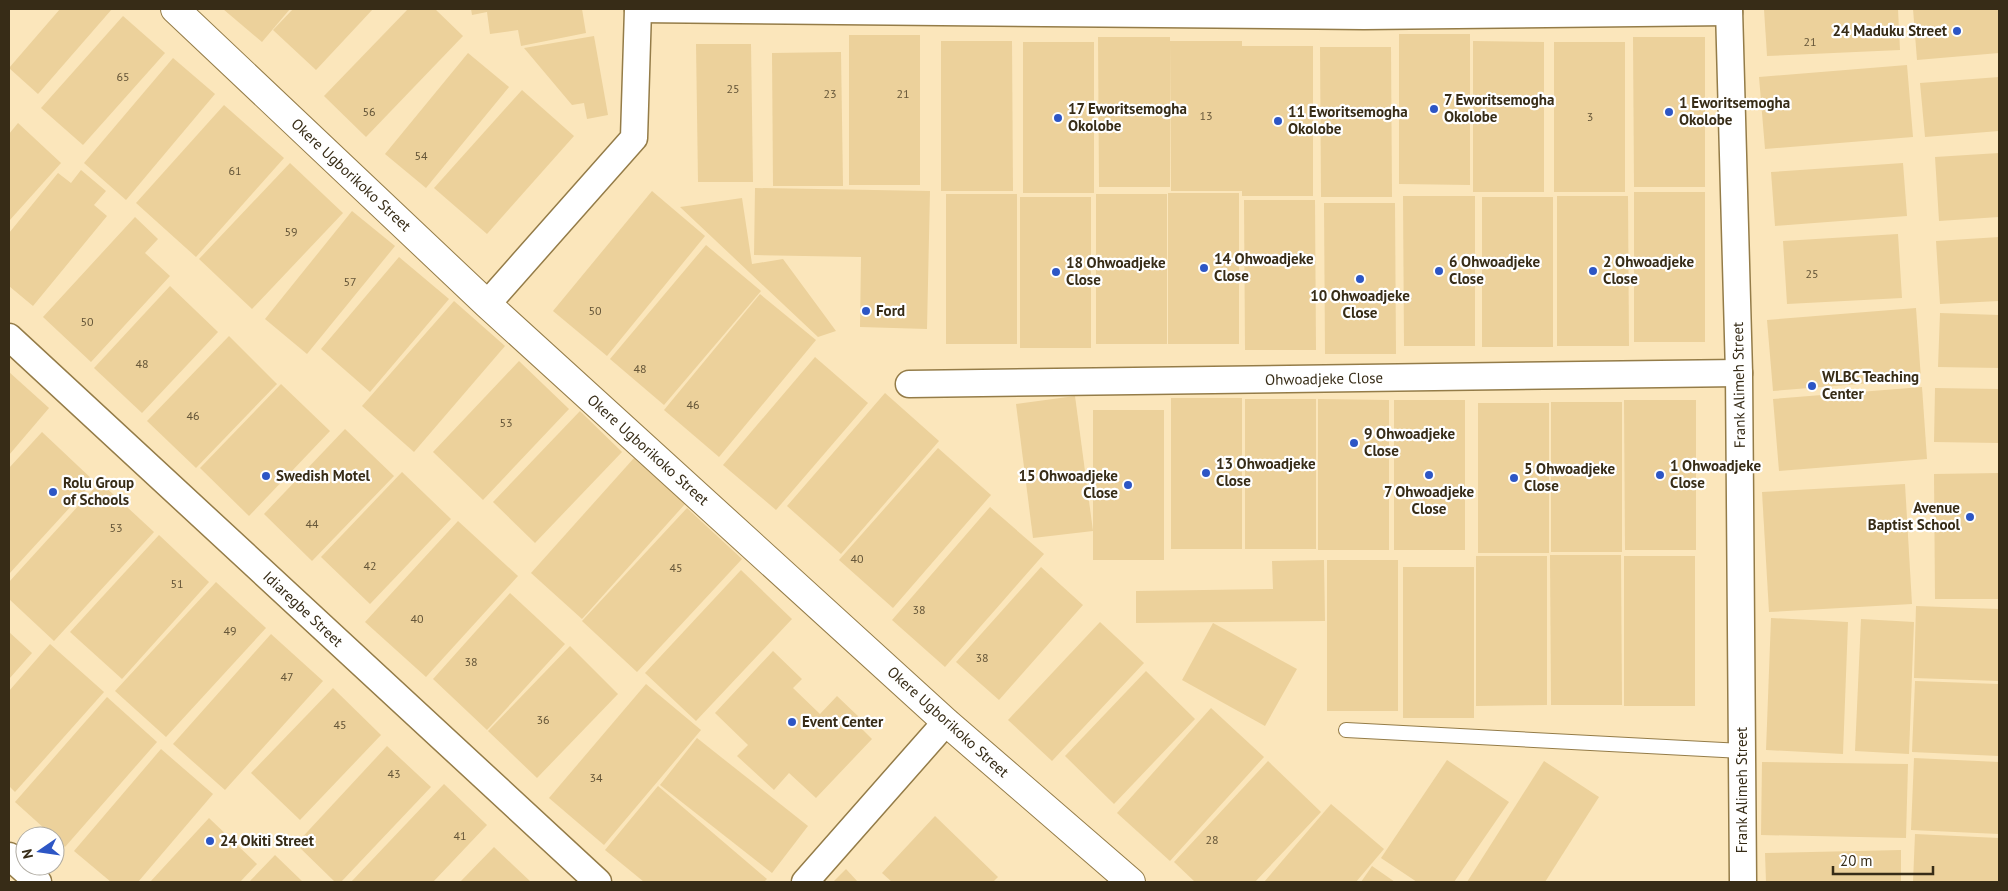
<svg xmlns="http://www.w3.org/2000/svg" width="2008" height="891" font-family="'PT Sans',sans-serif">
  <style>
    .building { fill: #ecd19b }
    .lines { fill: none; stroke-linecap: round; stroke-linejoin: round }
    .service-casing { stroke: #947c48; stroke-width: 16 }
    .minor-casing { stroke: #947c48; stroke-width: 29 }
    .tertiary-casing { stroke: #947c48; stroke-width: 30 }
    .service { stroke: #fff; stroke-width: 14 }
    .minor { stroke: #fff; stroke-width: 26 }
    .tertiary { stroke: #fff; stroke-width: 28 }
    .poi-dot { fill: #2d56c5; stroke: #fff; stroke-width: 2 }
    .labels { text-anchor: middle; stroke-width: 4.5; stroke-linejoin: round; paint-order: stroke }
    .number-label { font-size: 12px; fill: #645538 }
    .poi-label { font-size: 15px; font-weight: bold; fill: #372c17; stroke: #fff; text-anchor: start }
    .street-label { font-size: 15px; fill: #372c17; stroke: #fff }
  </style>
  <rect width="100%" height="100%" fill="#fbe6bb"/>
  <g class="building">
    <path d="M60,9h52l-74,85 -29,-26z"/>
    <path d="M223,9h67l-28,33z"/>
    <path d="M293,9h80l-57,61 -43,-40z"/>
    <path d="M408,9h27l28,27 -97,101 -42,-41z"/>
    <path d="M471,9h111l4,24 -65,13 -3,-16 -28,4 -3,-22 -15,3z"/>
    <path d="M1764,9h134l2,41 -133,6z"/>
    <path d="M1913,9h86v44l-82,7z"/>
    <path d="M123,16l42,37 -82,92 -42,-37z"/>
    <path d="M1399,34h71v151l-71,-1z"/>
    <rect x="849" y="35" width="71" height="150"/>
    <path d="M594,36l14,79 -21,4 -3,-16 -12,2 -48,-57z"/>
    <path d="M1098,37h72v150h-71z"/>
    <path d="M1633,37h72v150h-71z"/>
    <path d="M941,41h71l1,150h-72z"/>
    <path d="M1170,41h72v5h71v150h-71v-5h-71z"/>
    <path d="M1473,41l71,1v150h-71z"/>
    <rect x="1023" y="42" width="71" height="151"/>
    <rect x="1554" y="42" width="71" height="150"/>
    <path d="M696,44h55l2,138h-55z"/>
    <path d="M1320,47h71l1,150h-71z"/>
    <path d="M841,52l2,134h-70l-1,-133z"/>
    <path d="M468,53l41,34 -83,101 -41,-34z"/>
    <path d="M173,58l42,36 -89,106 -42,-37z"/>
    <path d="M1907,65l6,72 -148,12 -6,-72z"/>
    <path d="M1999,77v54l-74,6 -5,-54z"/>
    <path d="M522,90l52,46 -87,98 -53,-46z"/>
    <path d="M224,105l60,53 -88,99 -60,-54z"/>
    <path d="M18,123l43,40 -52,58v-87z"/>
    <path d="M1999,153v64l-60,4 -4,-64z"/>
    <path d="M290,163l53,50 -91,96 -53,-50z"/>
    <path d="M1903,163l4,53 -132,10 -4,-54z"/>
    <path d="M81,170l25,21 -12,14 13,11 -74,90 -24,-20v-53l49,-60 13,10z"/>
    <path d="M755,188l175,3 -3,138 -67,-2 1,-70 -107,-2z"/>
    <path d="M652,191l53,45 -98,120 -54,-45z"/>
    <rect x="1634" y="192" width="71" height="150"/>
    <rect x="1168" y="193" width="71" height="151"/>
    <rect x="946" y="194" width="71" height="150"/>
    <rect x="1096" y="194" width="71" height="150"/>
    <path d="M1403,196h72v150h-71z"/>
    <path d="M1557,196h71l1,150h-72z"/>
    <rect x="1020" y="197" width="71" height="151"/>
    <rect x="1482" y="197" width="71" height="150"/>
    <path d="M742,198l10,66 31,-5 53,72 -18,6 -138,-130z"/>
    <path d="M1244,200h71l1,150h-71z"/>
    <path d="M1324,203h71l1,151h-71z"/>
    <path d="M352,211l43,35 -88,108 -42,-35z"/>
    <path d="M135,217l23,22 -13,14 25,23 -79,86 -48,-45z"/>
    <path d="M1898,234l4,64 -115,6 -4,-63z"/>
    <path d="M1999,237v64l-59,3 -4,-63z"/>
    <path d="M706,245l55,46 -97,114 -54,-46z"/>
    <path d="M399,257l50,42 -79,93 -49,-43z"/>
    <path d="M170,286l48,46 -76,81 -48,-45z"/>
    <path d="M760,294l56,46 -97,117 -55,-47z"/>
    <path d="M454,301l51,45 -91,106 -52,-46z"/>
    <path d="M1916,308l5,71 -148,12 -6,-71z"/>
    <path d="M1940,313l59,2v53l-61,-1z"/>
    <path d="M229,336l48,48 -81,84 -49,-47z"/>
    <path d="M815,357l53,46 -92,107 -53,-45z"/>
    <path d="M519,361l50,48 -86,91 -50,-48z"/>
    <path d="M9,372l40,36 -40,47z"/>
    <path d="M281,384l49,47 -81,85 -49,-48z"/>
    <path d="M1922,387l5,72 -148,12 -6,-72z"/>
    <path d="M1935,388l64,1v54l-65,-1z"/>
    <path d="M885,393l54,48 -98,113 -54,-48z"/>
    <path d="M1075,396l18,135 -60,7 -17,-134z"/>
    <rect x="1171" y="398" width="71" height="151"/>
    <rect x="1245" y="399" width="71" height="150"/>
    <path d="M1318,399l71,1v150h-71z"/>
    <rect x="1394" y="400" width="71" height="150"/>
    <path d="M1624,400h72v150h-71z"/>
    <rect x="1551" y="402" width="71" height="150"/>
    <rect x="1478" y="403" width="71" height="150"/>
    <rect x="1093" y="410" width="71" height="150"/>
    <path d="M580,411l42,41 -87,91 -42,-41z"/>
    <path d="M345,429l49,47 -82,85 -48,-47z"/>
    <path d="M42,432l52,49 -85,93v-106z"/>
    <path d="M938,448l53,47 -98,113 -54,-48z"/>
    <path d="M634,458l51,46 -103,115 -51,-46z"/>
    <path d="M402,472l49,47 -81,85 -49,-47z"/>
    <path d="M1999,473v126h-64l-1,-125z"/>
    <path d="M100,482l54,50 -100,109 -45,-42v-17z"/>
    <path d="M1905,484l7,120 -143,8 -7,-120z"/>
    <path d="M990,507l54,47 -99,113 -53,-47z"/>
    <path d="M687,508l55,51 -105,113 -55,-51z"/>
    <path d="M458,521l60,55 -92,101 -61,-55z"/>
    <path d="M159,535l50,47 -87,97 -52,-47z"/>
    <path d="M1550,555h71l1,150h-71z"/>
    <path d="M1476,556h71v149l-71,1z"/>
    <rect x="1624" y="556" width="71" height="150"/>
    <path d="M1324,560l1,61 -189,2v-32l137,-2 -1,-28z"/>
    <rect x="1327" y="560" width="71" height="151"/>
    <path d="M1041,567l42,38 -84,95 -43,-38z"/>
    <rect x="1403" y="567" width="71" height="151"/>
    <path d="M741,570l51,49 -96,102 -51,-48z"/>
    <path d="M216,582l50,46 -100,109 -51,-46z"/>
    <path d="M510,593l55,51 -78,86 -54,-51z"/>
    <path d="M1916,606l83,3v72l-85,-3z"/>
    <path d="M1771,618l77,4 -5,132 -77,-4z"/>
    <path d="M1861,619l53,3 -5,132 -54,-3z"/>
    <path d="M1100,622l44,41 -92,98 -44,-41z"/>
    <path d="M1213,623l84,46 -32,57 -83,-46z"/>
    <path d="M9,632l23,21 -23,26z"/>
    <path d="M271,634l52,47 -98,109 -52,-46z"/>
    <path d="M50,644l54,48 -89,100 -6,-6v-95z"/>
    <path d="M570,646l48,48 -81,84 -49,-47z"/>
    <path d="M773,651l29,28 -9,9 27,26 17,-18 23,22 -4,5 16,16 -56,59 -27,-25 -15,17 -37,-34 11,-11 -33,-32z"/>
    <path d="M1146,671l49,48 -81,85 -49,-48z"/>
    <path d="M1915,681l84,3v72l-87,-4z"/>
    <path d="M646,684l55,46 -97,115 -55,-47z"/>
    <path d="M333,688l48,47 -81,85 -49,-47z"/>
    <path d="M107,697l50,45 -92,105 -50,-45z"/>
    <path d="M1211,708l53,49 -94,104 -53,-48z"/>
    <path d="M697,738l111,88 -36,47 -112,-88z"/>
    <path d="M387,746l44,41 -90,95h-6l-39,-38z"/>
    <path d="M161,749l52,45 -75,88h-27l-37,-31z"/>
    <path d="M1914,758l85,4v72l-88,-4z"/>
    <path d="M1447,760l62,42 -55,80h-37l-36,-24z"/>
    <path d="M1268,761l53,51 -66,70h-60l-21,-20z"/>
    <path d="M1544,761l55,36 -54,85h-78z"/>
    <path d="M1762,762l146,2 -2,74 -145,-3z"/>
    <path d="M444,784l43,41 -54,57h-82z"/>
    <path d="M658,786l109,93 -3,3h-120l-39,-32z"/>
    <path d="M1331,804l53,45 -28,33h-92z"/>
    <path d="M935,816l63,61 -5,5h-101l-10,-9z"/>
    <path d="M209,818l48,46 -17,18h-90z"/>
    <path d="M1915,834l84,4v44h-86z"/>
    <path d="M494,847l37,35h-71z"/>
    <path d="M1901,850v32h-135l-1,-29z"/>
    <path d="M275,855l28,27h-54z"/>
    <path d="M1372,866l23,16h-34z"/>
    <path d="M846,869l12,13h-25z"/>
  </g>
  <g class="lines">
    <g class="service-casing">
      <path id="service" d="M1346,730l396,21"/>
    </g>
    <g class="minor-casing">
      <g id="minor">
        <path d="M638,9l726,7 365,-4"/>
        <path d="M1729,9l10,364 4,509"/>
        <path d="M487,304l147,-166 4,-129"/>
        <path d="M9,337l589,545"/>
        <path d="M909,384l830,-11"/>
        <path d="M9,856l29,26"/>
        <path d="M805,882l141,-160"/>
      </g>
    </g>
    <g class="tertiary-casing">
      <path id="tertiary" d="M175,9l312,295 459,418 185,160"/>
    </g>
    <use href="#service" class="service"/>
    <use href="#minor" class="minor"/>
    <use href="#tertiary" class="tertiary"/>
  </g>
  <g class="poi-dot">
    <circle cx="1957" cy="31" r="5"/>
    <circle cx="1434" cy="109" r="5"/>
    <circle cx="1669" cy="112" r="5"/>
    <circle cx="1058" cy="118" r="5"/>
    <circle cx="1278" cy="121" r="5"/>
    <circle cx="1204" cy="268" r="5"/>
    <circle cx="1439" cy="271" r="5"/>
    <circle cx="1593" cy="271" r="5"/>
    <circle cx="1056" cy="272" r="5"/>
    <circle cx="1360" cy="279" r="5"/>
    <circle cx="866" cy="311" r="5"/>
    <circle cx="1812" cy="386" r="5"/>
    <circle cx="1354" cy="443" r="5"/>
    <circle cx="1206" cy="473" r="5"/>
    <circle cx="1429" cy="475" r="5"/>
    <circle cx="1660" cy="475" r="5"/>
    <circle cx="266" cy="476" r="5"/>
    <circle cx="1514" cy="478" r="5"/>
    <circle cx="1128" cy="485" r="5"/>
    <circle cx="53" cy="492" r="5"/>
    <circle cx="1970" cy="517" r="5"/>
    <circle cx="792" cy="722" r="5"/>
    <circle cx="210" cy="841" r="5"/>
  </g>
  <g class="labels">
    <g class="number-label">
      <text x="1810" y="46">21</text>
      <text x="123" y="81">65</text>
      <text x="733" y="93">25</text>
      <text x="830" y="98">23</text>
      <text x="903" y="98">21</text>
      <text x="369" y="116">56</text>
      <text x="1206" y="120">13</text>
      <text x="1590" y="121">3</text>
      <text x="421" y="160">54</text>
      <text x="235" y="175">61</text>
      <text x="291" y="236">59</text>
      <text x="1812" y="278">25</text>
      <text x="350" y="286">57</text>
      <text x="595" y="315">50</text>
      <text x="87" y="326">50</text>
      <text x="142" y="368">48</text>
      <text x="640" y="373">48</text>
      <text x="693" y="409">46</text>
      <text x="193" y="420">46</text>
      <text x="506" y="427">53</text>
      <text x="312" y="528">44</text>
      <text x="116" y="532">53</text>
      <text x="857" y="563">40</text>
      <text x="370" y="570">42</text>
      <text x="676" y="572">45</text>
      <text x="177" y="588">51</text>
      <text x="919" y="614">38</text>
      <text x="417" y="623">40</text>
      <text x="230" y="635">49</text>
      <text x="982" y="662">38</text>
      <text x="471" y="666">38</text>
      <text x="287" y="681">47</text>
      <text x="543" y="724">36</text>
      <text x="340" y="729">45</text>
      <text x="394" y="778">43</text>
      <text x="596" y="782">34</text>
      <text x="460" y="840">41</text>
      <text x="1212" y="844">28</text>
    </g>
    <g class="poi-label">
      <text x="1947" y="36" text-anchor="end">24 Maduku Street</text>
      <text x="1444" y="105">7 Eworitsemogha<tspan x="1444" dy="17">Okolobe</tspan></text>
      <text x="1679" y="108">1 Eworitsemogha<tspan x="1679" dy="17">Okolobe</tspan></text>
      <text x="1068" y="114">17 Eworitsemogha<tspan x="1068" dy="17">Okolobe</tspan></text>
      <text x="1288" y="117">11 Eworitsemogha<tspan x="1288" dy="17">Okolobe</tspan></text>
      <text x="1214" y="264">14 Ohwoadjeke<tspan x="1214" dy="17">Close</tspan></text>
      <text x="1449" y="267">6 Ohwoadjeke<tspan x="1449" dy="17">Close</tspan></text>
      <text x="1603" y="267">2 Ohwoadjeke<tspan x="1603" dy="17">Close</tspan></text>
      <text x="1066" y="268">18 Ohwoadjeke<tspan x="1066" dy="17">Close</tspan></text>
      <text x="1360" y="301" text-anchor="middle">10 Ohwoadjeke<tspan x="1360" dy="17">Close</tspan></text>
      <text x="876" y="316">Ford</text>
      <text x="1822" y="382">WLBC Teaching<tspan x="1822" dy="17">Center</tspan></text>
      <text x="1364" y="439">9 Ohwoadjeke<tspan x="1364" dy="17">Close</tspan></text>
      <text x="1216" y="469">13 Ohwoadjeke<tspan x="1216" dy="17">Close</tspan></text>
      <text x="1670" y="471">1 Ohwoadjeke<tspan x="1670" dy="17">Close</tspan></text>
      <text x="1524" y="474">5 Ohwoadjeke<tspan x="1524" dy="17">Close</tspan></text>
      <text x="276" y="481">Swedish Motel</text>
      <text x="1118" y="481" text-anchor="end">15 Ohwoadjeke<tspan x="1118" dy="17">Close</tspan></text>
      <text x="63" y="488">Rolu Group<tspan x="63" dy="17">of Schools</tspan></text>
      <text x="1429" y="497" text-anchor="middle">7 Ohwoadjeke<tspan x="1429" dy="17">Close</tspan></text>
      <text x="1960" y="513" text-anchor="end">Avenue<tspan x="1960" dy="17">Baptist School</tspan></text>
      <text x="802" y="727">Event Center</text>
      <text x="220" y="846">24 Okiti Street</text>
    </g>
    <g class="street-label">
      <text transform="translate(351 175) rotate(43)" y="5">Okere Ugborikoko Street</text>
      <text transform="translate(1324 379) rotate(-1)" y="5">Ohwoadjeke Close</text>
      <text transform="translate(1739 385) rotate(-91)" y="5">Frank Alimeh Street</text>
      <text transform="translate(648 450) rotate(42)" y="5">Okere Ugborikoko Street</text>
      <text transform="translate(303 609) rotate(43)" y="5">Idiaregbe Street</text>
      <text transform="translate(948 722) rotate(42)" y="5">Okere Ugborikoko Street</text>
      <text transform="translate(1742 790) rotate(-90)" y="5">Frank Alimeh Street</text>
    </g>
  </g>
  <rect width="2008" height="891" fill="none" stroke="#372c17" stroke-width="20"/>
  <g transform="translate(40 851) rotate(257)"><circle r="24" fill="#ffffff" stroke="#afaba2"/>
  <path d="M0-4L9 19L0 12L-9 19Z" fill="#2d56c5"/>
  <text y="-8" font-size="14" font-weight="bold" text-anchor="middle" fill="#372c17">N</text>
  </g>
  <path d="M1833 866v8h100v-8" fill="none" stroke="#372c17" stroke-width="2.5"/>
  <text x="1840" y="866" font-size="15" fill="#372c17" stroke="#ffffff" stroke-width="4" paint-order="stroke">20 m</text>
</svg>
